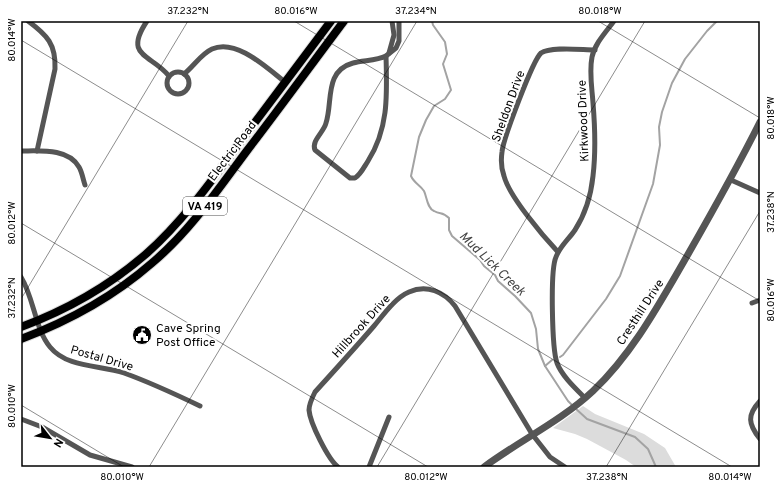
<svg xmlns="http://www.w3.org/2000/svg" width="781" height="488" font-family="Overpass,sans-serif">
  <style>
    .green { fill: #dcdcdc }
    .lines { fill: none; stroke-linecap: round; stroke-linejoin: round }
    .stream { stroke: #a3a3a3; stroke-width: 2 }
    .primary-casing { stroke: #dbdbdb; stroke-width: 10 }
    .minor { stroke: #555; stroke-width: 5 }
    .tertiary { stroke: #555; stroke-width: 7 }
    .primary { stroke: #000; stroke-width: 8 }
    .ticks { fill: none; stroke: #000; stroke-width: 1; stroke-opacity: 0.45 }
    .labels { text-anchor: middle; stroke-width: 4; stroke-linejoin: round; paint-order: stroke }
    .shield { fill: #fff; stroke: #4c4c4c; stroke-width: 1 }
    .shield-label { font-size: 11px; font-weight: bold; fill: #000 }
    .street-label { font-size: 12px; fill: #000; stroke: #fff }
    .poi-label { font-size: 12px; fill: #000; stroke: #fff; text-anchor: start }
    .water-label { font-size: 13px; font-style: italic; fill: #444; stroke: #fff }
    .neatline { fill: none; stroke: #000; stroke-width: 1.5 }
    .ticks-label { font-size: 10px; text-anchor: middle; fill: #000 }
  </style>
  <rect width="100%" height="100%" fill="#fff"/>
  <path class="green" d="M583,406l12,8 49,20 21,14 11,19h-40l-10,-7 -39,-21 -12,-5 -22,-6z"/>
  <g class="lines">
    <g class="stream">
      <path d="M432,21l1,4 12,17 2,12 -4,10 8,26 -6,9 -11,7 -8,14 -7,17 -8,39c3,7 9,9 13,15 3,6 3,17 10,20 7,4 8,0 15,7v12l3,6 28,24 4,6 11,9 3,6 17,15 16,17 5,16 2,20 7,17 23,35 4,4"/>
      <path d="M560,357l3,-2 43,-56 14,-23 33,-92 7,-39 -1,-18 3,-15 10,-29 13,-24 22,-28 10,-10"/>
      <path d="M545,366l7,-6"/>
      <path d="M575,408l12,11 48,18 13,12 8,18"/>
    </g>
    <g class="primary-casing">
      <g id="primary">
        <path d="M21,327c46,-17 88,-41 125,-73 36,-32 64,-71 92,-109 31,-41 62,-83 93,-124"/>
        <path d="M21,339c48,-18 92,-42 131,-76 37,-31 65,-72 94,-111 33,-43 65,-87 98,-131"/>
      </g>
    </g>
    <g class="minor">
      <path d="M28,21c19,14 28,23 27,48l-18,82"/>
      <path d="M147,21c-24,36 4,33 22,55"/>
      <path d="M389,53l5,-18 -2,-14"/>
      <path d="M386,56c1,38 3,72 -18,105 -4,6 -7,13 -13,17h-5l-35,-28c-4,-9 9,-18 11,-27 7,-21 -2,-52 27,-60 10,-3 23,-2 33,-7z"/>
      <path d="M386,56l10,-8 3,-7v-20"/>
      <circle cx="178" cy="83" r="11"/>
      <path d="M184,74c10,-8 17,-20 28,-25 24,-11 55,19 73,33"/>
      <path d="M21,151c19,0 47,-3 58,16 3,5 4,12 6,18"/>
      <path d="M731,180l29,13"/>
      <path d="M558,252c-15,-16 -49,-56 -54,-76 -3,-8 -3,-17 -2,-24 1,-13 31,-92 39,-99 10,-7 41,-3 54,-3"/>
      <path d="M21,277c13,21 14,52 29,70 17,21 50,18 74,26 25,9 51,21 76,33"/>
      <path d="M752,303l8,-3"/>
      <path d="M585,398c-10,-10 -23,-22 -28,-35 -5,-14 -7,-93 -1,-106 4,-11 13,-18 19,-27 11,-17 16,-35 18,-54 3,-25 2,-49 0,-73 -1,-15 -4,-31 -1,-46 3,-14 14,-25 22,-36"/>
      <path d="M760,401c-13,14 -12,23 0,38"/>
      <path d="M21,419l21,8 48,28 42,12"/>
      <path d="M338,467c-10,-8 -28,-44 -29,-57 0,-6 3,-12 6,-18 20,-22 40,-44 59,-66 10,-12 21,-28 35,-34 18,-8 35,0 46,14l77,128 18,23 15,10"/>
      <path d="M369,467l20,-50"/>
    </g>
    <path class="tertiary" d="M484,467c35,-26 77,-46 109,-76 38,-36 64,-83 90,-128 27,-47 53,-93 77,-141"/>
    <use href="#primary" class="primary"/>
  </g>
  <path class="ticks" d="M294,21l466,280M598,21l162,97M21,40l711,427M21,223l407,244M21,299l167,-278M21,405l103,62M149,467l268,-446M377,467l268,-446M606,467l154,-256"/>
  <defs>
    <g id="civic-disc" transform="scale(1)"><circle r="9.5" fill="#000" stroke="#fff"/><path d="M-.6-6.5H3V-4.5H.6V-3L4-1V1h2V6H-6V1h2V-1L-.6-3ZM-1.2 2.5V6h2.4V2.5Z" fill="#fff"/></g>
  </defs>
  <g fill-rule="evenodd">
    <use href="#civic-disc" x="142" y="335"/>
  </g>
  <g class="labels">
    <rect class="shield" x="183" y="197" width="44" height="18" rx="3"/>
    <g class="shield-label">
      <text x="205" y="210">VA 419</text>
    </g>
    <g class="street-label">
      <text transform="translate(508 106) rotate(-70)" y="4">Sheldon Drive</text>
      <text transform="translate(583 121) rotate(-92)" y="4">Kirkwood Drive</text>
      <text transform="translate(232 151) rotate(-53)" y="4">Electric Road</text>
      <text transform="translate(640 312) rotate(-57)" y="4">Cresthill Drive</text>
      <text transform="translate(361 326) rotate(-48)" y="4">Hillbrook Drive</text>
      <text transform="translate(102 358) rotate(16)" y="4">Postal Drive</text>
    </g>
    <g class="poi-label">
      <text x="156" y="332">Cave Spring<tspan x="156" dy="14">Post Office</tspan></text>
    </g>
    <g class="water-label">
      <text transform="translate(493 263) rotate(44)" y="5">Mud Lick Creek</text>
    </g>
  </g>
  <rect width="781" height="488" fill="none" stroke="#ffffff" stroke-width="44"/>
  <g transform="translate(50 438) rotate(121)" stroke="#ffffff" stroke-width="3" paint-order="stroke">
  <path d="M0-3L7 15L0 10L-7 15Z" fill="#000000"/>
  <text y="-6" font-size="11" font-weight="bold" text-anchor="middle" fill="#000000">N</text>
  </g>
  <rect x="22" y="22" width="737" height="444" class="neatline"/>
  <g class="ticks-label">
    <text x="188" y="14">37.232°N</text>
    <text x="296" y="14">80.016°W</text>
    <text x="416" y="14">37.234°N</text>
    <text x="600" y="14">80.018°W</text>
    <text transform="translate(11 40) rotate(-90)" y="4">80.014°W</text>
    <text transform="translate(770 118) rotate(-90)" y="4">80.018°W</text>
    <text transform="translate(770 212) rotate(-90)" y="4">37.238°N</text>
    <text transform="translate(11 223) rotate(-90)" y="4">80.012°W</text>
    <text transform="translate(11 298) rotate(-90)" y="4">37.232°N</text>
    <text transform="translate(770 300) rotate(-90)" y="4">80.016°W</text>
    <text transform="translate(11 406) rotate(-90)" y="4">80.010°W</text>
    <text x="122" y="480">80.010°W</text>
    <text x="426" y="480">80.012°W</text>
    <text x="607" y="480">37.238°N</text>
    <text x="730" y="480">80.014°W</text>
  </g>
</svg>
